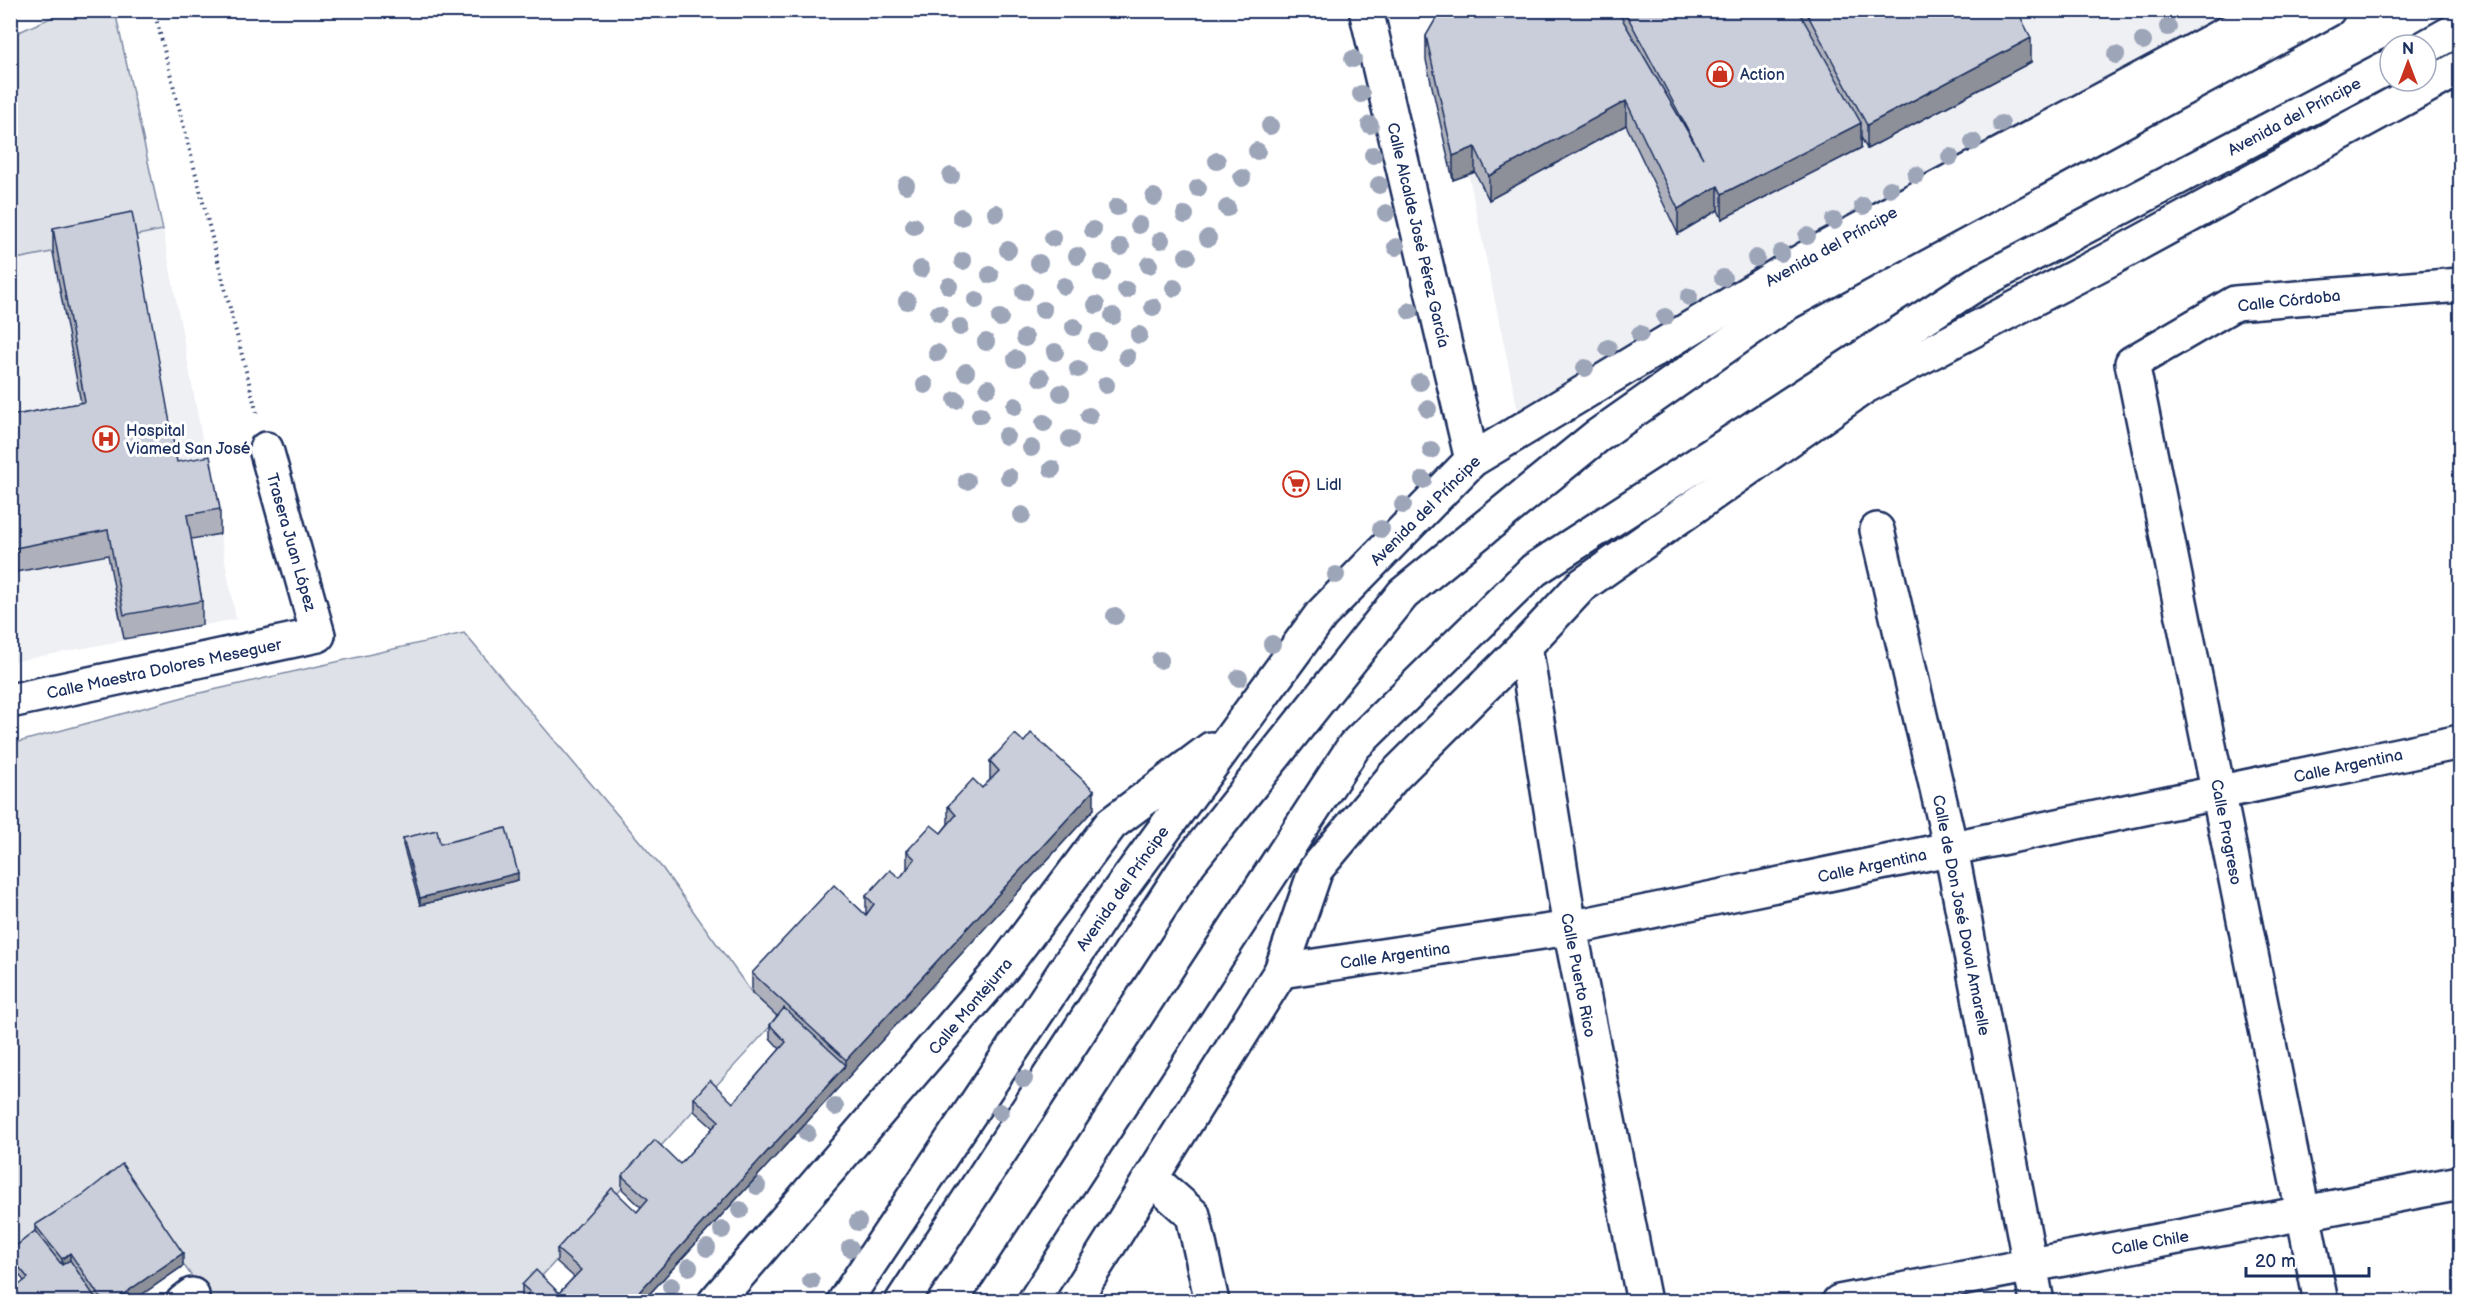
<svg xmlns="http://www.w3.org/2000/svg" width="2471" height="1312" font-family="'Balsamiq Sans',sans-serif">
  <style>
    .built { fill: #eff0f4 }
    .green { fill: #dee1e7; stroke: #7c88a2; stroke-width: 1.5 }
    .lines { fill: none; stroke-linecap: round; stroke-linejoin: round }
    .minor-casing { stroke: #1b2f5e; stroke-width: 38 }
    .major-casing { stroke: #1b2f5e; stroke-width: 38 }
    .path { stroke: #1b2f5e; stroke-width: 4; stroke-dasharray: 1.5 4.5; stroke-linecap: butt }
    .minor { stroke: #fff; stroke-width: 33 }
    .major { stroke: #fff; stroke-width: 33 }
    .tree { fill: #9da5b9 }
    .wall { fill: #aeb1bb; stroke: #1b2f5e; stroke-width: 1.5 }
    .shaded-wall { fill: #8d9099; stroke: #1b2f5e; stroke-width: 1.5 }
    .building { fill: #caceda; stroke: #1b2f5e; stroke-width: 1.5 }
    .labels { text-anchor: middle; stroke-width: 6; stroke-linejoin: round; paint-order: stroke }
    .poi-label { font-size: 16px; fill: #1b2f5e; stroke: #fff; text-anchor: start }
    .street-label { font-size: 16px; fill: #1b2f5e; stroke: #fff }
  </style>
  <rect width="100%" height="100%" fill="#fff"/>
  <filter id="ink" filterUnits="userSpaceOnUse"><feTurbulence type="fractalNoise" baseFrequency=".0167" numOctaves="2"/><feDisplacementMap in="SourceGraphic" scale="12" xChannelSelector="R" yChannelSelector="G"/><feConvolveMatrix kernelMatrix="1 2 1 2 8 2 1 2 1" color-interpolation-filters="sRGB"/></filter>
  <g filter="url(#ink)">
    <g class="built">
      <path d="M1434,10l846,1 -758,419z"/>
      <path d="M163,230l73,389 -225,43v-402z"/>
    </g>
    <g class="green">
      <path d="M66,11h49l48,219 -152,30 -1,-224z"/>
      <path d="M464,633l199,236 89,124 27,24 -260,284h-310l-87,-124 -111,81v-514l180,-49z"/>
    </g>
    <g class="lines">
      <g class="minor-casing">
        <g id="minor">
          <path d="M1366,10l106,450"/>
          <path d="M1877,530l74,319 86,453"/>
          <path d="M1525,646l45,282 74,374"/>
          <path d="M10,701l308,-66 -52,-186"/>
          <path d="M1281,971l289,-43 890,-186"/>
          <path d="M1151,1178l42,37 19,87"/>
          <path d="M183,1302l9,-7"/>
          <path d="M715,1302l290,-337 106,-141 100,-75"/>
          <path d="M844,1302l262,-393 215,-294 151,-155 335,-202 463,-248"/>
          <path d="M1073,1302l208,-331 35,-102 78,-93 131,-130 56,-60 283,-199 244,-127 352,-192"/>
          <path d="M1839,1302l621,-119"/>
          <path d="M2321,1302l-189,-939 103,-60 225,-18"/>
        </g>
      </g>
      <g class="major-casing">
        <g id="major">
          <path d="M2426,47l34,-19"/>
          <path d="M902,1302l287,-439 214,-269 193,-157 191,-134 541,-293"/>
          <path d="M992,1302l362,-556 180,-176 442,-286 414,-218"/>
        </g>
      </g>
      <path class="path" d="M154,10l103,404"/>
      <use href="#minor" class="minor"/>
      <use href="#major" class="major"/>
    </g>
    <g class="tree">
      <circle cx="2168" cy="27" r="9"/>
      <circle cx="2143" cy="41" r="9"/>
      <circle cx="2116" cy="55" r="9"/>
      <circle cx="1353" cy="59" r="9"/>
      <circle cx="1361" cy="94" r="9"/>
      <circle cx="2001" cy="124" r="9"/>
      <circle cx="1370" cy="125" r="9"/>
      <circle cx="1270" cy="126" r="9"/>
      <circle cx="1973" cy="142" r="9"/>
      <circle cx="1257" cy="151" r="9"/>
      <circle cx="1373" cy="155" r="9"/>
      <circle cx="1950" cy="157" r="9"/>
      <circle cx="1217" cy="161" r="9"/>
      <circle cx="1916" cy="175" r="9"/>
      <circle cx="951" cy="176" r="9"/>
      <circle cx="1242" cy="178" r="9"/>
      <circle cx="906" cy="185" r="9"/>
      <circle cx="1379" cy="185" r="9"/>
      <circle cx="1198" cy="188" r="9"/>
      <circle cx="1890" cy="189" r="9"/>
      <circle cx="1154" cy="197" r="9"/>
      <circle cx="1863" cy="206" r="9"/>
      <circle cx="1117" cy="207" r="9"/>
      <circle cx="1227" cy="208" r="9"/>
      <circle cx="996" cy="213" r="9"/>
      <circle cx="1386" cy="213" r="9"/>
      <circle cx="1185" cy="215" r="9"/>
      <circle cx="961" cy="217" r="9"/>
      <circle cx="1834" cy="221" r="9"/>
      <circle cx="1139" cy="225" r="9"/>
      <circle cx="914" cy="226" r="9"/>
      <circle cx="1093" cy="230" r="9"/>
      <circle cx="1807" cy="236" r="9"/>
      <circle cx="1053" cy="238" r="9"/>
      <circle cx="1208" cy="238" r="9"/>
      <circle cx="1161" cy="240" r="9"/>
      <circle cx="1121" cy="247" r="9"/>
      <circle cx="1396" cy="247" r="9"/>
      <circle cx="1008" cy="250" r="9"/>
      <circle cx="1781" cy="253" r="9"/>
      <circle cx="1077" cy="256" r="9"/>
      <circle cx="1187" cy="256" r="9"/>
      <circle cx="1756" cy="258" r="9"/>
      <circle cx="963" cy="261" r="9"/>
      <circle cx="1039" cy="263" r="9"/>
      <circle cx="1149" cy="265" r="9"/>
      <circle cx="921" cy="269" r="9"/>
      <circle cx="1102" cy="273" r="9"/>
      <circle cx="990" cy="275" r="9"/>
      <circle cx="1723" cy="278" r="9"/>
      <circle cx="949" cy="286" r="9"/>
      <circle cx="1064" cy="286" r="9"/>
      <circle cx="1174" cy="288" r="9"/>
      <circle cx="1126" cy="290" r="9"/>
      <circle cx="1024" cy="292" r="9"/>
      <circle cx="1689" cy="297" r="9"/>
      <circle cx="976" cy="300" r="9"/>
      <circle cx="907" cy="301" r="9"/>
      <circle cx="1096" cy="305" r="9"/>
      <circle cx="1153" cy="307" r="9"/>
      <circle cx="1043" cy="310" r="9"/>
      <circle cx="1410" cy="311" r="9"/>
      <circle cx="939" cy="313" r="9"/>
      <circle cx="1113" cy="316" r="9"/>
      <circle cx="1665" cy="317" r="9"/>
      <circle cx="1000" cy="318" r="9"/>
      <circle cx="960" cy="327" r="9"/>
      <circle cx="1074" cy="327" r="9"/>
      <circle cx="1640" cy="334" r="9"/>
      <circle cx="1139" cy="335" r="9"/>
      <circle cx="1025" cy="338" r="9"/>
      <circle cx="986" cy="342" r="9"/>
      <circle cx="1097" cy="342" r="9"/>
      <circle cx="1608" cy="348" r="9"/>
      <circle cx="1055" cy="352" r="9"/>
      <circle cx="937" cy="353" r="9"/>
      <circle cx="1127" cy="357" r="9"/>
      <circle cx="1016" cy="359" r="9"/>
      <circle cx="1585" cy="368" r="9"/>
      <circle cx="1078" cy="369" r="9"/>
      <circle cx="966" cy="372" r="9"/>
      <circle cx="1041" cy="378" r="9"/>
      <circle cx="1420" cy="382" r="9"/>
      <circle cx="925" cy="385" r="9"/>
      <circle cx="1106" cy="385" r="9"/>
      <circle cx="988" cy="388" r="9"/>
      <circle cx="1061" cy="393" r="9"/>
      <circle cx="956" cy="400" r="9"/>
      <circle cx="1015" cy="406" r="9"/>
      <circle cx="1428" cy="409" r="9"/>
      <circle cx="980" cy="415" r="9"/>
      <circle cx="1089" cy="416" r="9"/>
      <circle cx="1044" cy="423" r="9"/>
      <circle cx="1006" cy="436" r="9"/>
      <circle cx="1070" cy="439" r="9"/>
      <circle cx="1031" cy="448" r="9"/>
      <circle cx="1431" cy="450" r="9"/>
      <circle cx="1052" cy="469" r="9"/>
      <circle cx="1009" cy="477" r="9"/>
      <circle cx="1423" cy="480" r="9"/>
      <circle cx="967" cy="481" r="9"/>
      <circle cx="1403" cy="505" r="9"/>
      <circle cx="1022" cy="515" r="9"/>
      <circle cx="1381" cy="529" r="9"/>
      <circle cx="1336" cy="575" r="9"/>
      <circle cx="1115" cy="616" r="9"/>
      <circle cx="1272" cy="644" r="9"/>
      <circle cx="1160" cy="660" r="9"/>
      <circle cx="1239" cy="678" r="9"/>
      <circle cx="1024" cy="1079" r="9"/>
      <circle cx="835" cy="1107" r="9"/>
      <circle cx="1000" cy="1112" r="9"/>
      <circle cx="807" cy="1133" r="9"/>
      <circle cx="757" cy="1186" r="9"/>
      <circle cx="740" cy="1210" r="9"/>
      <circle cx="858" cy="1222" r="9"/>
      <circle cx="722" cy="1230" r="9"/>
      <circle cx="707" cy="1248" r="9"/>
      <circle cx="850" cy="1248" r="9"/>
      <circle cx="689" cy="1267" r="9"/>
      <circle cx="811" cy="1281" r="9"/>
      <circle cx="671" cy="1286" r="9"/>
    </g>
    <g class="wall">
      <path d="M1441,10h576l14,52 -164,87 -6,-12v11l-139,71 -4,-9 -40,24 -52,-109 -137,75 -14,-28 -22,8 -27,-120v-24z"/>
      <path d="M53,228l124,234 43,47v25l-29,5 11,62v24l-78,14 -16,-84 -98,18v-157l71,-13 -28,-151z"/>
      <path d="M990,761l104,48 -452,493h-122l3,-3 -1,-1v-13l37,8 15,-16 -17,-15v-13l80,-37 4,-5 -19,-18v-13l58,-12 33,-36 -19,-17v-13l39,5 47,-54 -10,-11v-13l7,-9 -25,-23v-20l114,-58v-19l34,-18 7,-9v-18l34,-18 7,-9v-18l34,-18 8,-8z"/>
      <path d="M403,838l37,6 78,36 -98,25 -17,-60z"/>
      <path d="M35,1225l148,41 -52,36h-121l14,-21 -14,-18v-12l25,-20z"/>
    </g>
    <g class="shaded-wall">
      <path d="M2031,38v24l-164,87v-24z"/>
      <path d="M1626,101v24l-137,75v-24z"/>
      <path d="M1861,123v25l-139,71v-25z"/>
      <path d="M1475,147v25l-22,8v-24z"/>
      <path d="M1718,186v24l-40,24v-25z"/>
      <path d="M1094,790v19l-452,493h-12l216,-237v-5z"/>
      <path d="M518,873v7l-98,25v-7z"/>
      <path d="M70,1253v14l-8,5v-13z"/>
      <path d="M183,1253v13l-52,36h-19z"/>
    </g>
    <g class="building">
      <path d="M1441,10h176l86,148 -79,-148h174l63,113 -139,71 -4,-8 -40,23 -52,-108 -137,75 -14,-29 -22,9 -27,-120z"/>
      <path d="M1805,10h212l14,28 -164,87z"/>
      <path d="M132,212l45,250 33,-6 10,53 -33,6 15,86 -78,14 -16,-85 -98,19v-133l75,-14 -32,-174z"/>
      <path d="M1031,733l63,57 -248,270 -94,-87 82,-88 32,30 8,-11 -8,-8 24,-26 10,8 15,-19 -8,-8 24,-26 10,8 15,-18 -8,-9 25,-27 9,9 17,-17 -9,-10 25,-27 9,8z"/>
      <path d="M506,828l12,45 -98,25 -17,-60 34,-8 3,14z"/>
      <path d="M784,1008l62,57 -216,237h-110l10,-10 -8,-7 14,-15 23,23 22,-23 -24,-21 55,-61 25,24 11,-13 -26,-23 33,-36 25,24 39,-43 -25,-23 16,-18 23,23 53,-61 -16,-17z"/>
      <path d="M122,1164l61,89 -71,49h-9l-33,-49 -8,6 -27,-34 48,-30z"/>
      <path d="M35,1231l27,34 8,-5 28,42h-88v-10l18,-14 -18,-22v-5z"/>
    </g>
  </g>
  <defs>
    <g id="shop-ring" transform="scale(1.35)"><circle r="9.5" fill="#fff" stroke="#c8321e" stroke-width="1.5"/><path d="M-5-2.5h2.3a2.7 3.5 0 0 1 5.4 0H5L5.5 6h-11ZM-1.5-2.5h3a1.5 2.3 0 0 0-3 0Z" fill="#c8321e"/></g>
    <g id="hospital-ring" transform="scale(1.35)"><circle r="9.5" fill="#fff" stroke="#c8321e" stroke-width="1.5"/><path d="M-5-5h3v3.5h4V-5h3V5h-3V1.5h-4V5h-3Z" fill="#c8321e"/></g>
    <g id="supermarket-ring" transform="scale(1.35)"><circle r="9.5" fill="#fff" stroke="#c8321e" stroke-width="1.5"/><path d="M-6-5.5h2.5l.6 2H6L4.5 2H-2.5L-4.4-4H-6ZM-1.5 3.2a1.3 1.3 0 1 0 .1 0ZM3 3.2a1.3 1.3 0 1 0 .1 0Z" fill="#c8321e"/></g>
  </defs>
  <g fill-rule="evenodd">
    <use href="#shop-ring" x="1720" y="74"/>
    <use href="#hospital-ring" x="106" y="439"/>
    <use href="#supermarket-ring" x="1296" y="484"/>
  </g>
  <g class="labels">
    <g class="poi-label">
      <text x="1740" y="80">Action</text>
      <text x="126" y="436">Hospital<tspan x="126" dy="18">Viamed San José</tspan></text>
      <text x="1316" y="490">Lidl</text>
    </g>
    <g class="street-label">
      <text transform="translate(2294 116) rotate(-28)" y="6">Avenida del Príncipe</text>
      <text transform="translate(1419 235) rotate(77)" y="6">Calle Alcalde José Pérez García</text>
      <text transform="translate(1831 246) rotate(-29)" y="6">Avenida del Príncipe</text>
      <text transform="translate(2289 300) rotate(-6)" y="6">Calle Córdoba</text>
      <text transform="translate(1425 510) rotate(-45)" y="6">Avenida del Príncipe</text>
      <text transform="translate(292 542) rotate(74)" y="6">Trasera Juan López</text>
      <text transform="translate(164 668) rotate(-12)" y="6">Calle Maestra Dolores Meseguer</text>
      <text transform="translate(2348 765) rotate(-12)" y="6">Calle Argentina</text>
      <text transform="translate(2227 832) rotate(79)" y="6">Calle Progreso</text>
      <text transform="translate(1872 865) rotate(-12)" y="6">Calle Argentina</text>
      <text transform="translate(1122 888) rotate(-55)" y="6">Avenida del Príncipe</text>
      <text transform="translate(1962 915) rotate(79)" y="6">Calle de Don José Doval Amarelle</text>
      <text transform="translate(1395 955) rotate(-8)" y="6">Calle Argentina</text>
      <text transform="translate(1579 975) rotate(79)" y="6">Calle Puerto Rico</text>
      <text transform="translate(970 1006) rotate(-50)" y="6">Calle Montejurra</text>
      <text transform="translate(2150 1242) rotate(-10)" y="6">Calle Chile</text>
    </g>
  </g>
  <rect width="2471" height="1312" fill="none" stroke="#fff" stroke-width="36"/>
  <rect x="18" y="18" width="2435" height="1276" fill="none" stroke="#1b2f5e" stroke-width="2" filter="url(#ink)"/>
  <g transform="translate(2408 63)"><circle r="28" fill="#ffffff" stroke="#a4acbf" stroke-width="1.5"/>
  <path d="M0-4.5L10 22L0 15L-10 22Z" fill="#c8321e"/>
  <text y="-9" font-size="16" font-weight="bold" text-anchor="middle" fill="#1b2f5e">N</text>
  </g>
  <path d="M2246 1267v9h123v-9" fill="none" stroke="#1b2f5e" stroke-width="3"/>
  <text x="2255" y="1267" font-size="18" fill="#1b2f5e" stroke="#ffffff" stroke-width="4.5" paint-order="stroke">20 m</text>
</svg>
